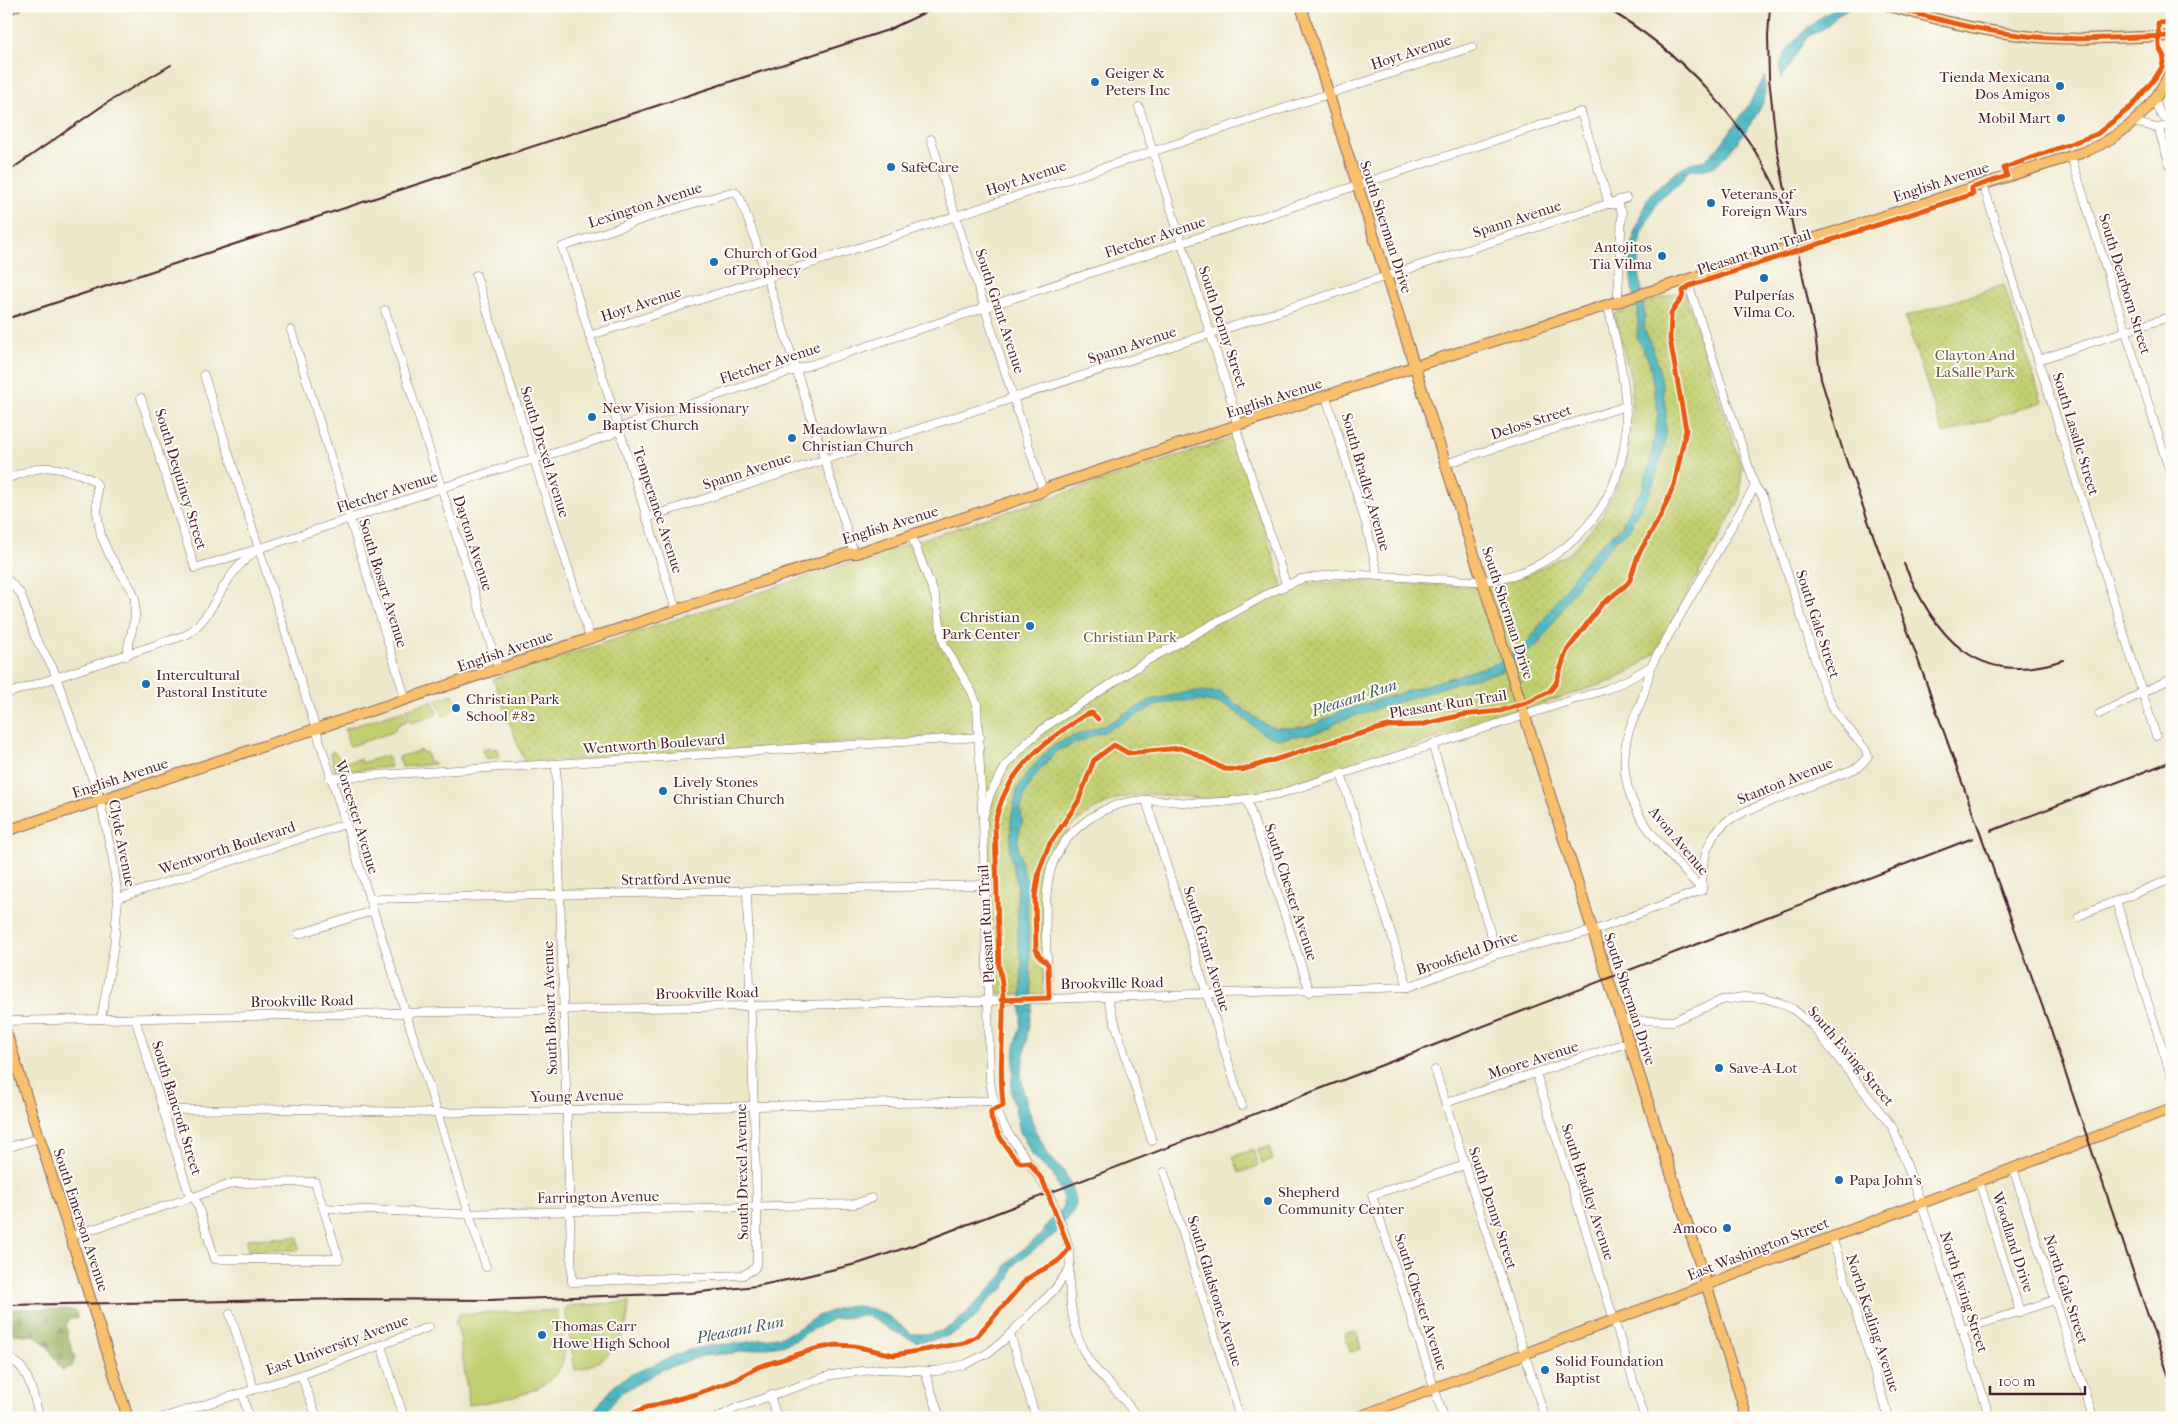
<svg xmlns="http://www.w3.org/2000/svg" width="2178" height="1424" font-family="'IM FELL French Canon',serif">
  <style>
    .grass { fill: #c1ce6f; stroke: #86764d }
    .forest { fill: url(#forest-firs); stroke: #716846 }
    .park { fill: url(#park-dots); stroke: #86764d }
    .garden { fill: url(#garden-furrows); stroke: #86764d }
    .water { fill: url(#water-ripples); stroke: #486a75 }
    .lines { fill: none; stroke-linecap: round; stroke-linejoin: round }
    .major-tunnel { stroke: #cdc0ab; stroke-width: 10; stroke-dasharray: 10 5; stroke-linecap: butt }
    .minor-casing { stroke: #836563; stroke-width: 9 }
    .major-casing { stroke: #836563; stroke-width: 12 }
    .minor { stroke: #fff; stroke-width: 8 }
    .major { stroke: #f8bf6c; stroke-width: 10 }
    .rail { stroke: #4a1f2b; stroke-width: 2 }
    .cycleway-casing { stroke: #fdfcf7; stroke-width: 8 }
    .cycleway { stroke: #e8590c; stroke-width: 5 }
    .poi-dot { fill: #1f6fb2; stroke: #fdfcf7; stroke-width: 2 }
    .labels { text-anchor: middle; stroke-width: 4; stroke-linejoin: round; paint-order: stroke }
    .street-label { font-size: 15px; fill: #4a1f2b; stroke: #fdfcf7 }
    .poi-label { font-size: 15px; fill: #4a1f2b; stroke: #fdfcf7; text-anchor: start }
    .park-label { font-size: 15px; fill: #6e543f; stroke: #fdfcf7 }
    .water-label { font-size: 16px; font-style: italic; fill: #485b66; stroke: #fdfcf7 }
  </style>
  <defs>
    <pattern id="forest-firs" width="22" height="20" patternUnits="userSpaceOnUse" patternTransform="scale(1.25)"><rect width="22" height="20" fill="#98b162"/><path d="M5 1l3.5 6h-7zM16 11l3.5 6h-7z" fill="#7e8f51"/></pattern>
    <pattern id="park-dots" width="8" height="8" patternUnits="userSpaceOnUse" patternTransform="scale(1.25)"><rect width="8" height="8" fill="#c1ce6f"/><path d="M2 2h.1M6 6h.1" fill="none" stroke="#a7b060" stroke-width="1.8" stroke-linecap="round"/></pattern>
    <pattern id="garden-furrows" width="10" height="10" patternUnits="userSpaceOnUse" patternTransform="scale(1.25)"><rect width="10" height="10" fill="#c1ce6f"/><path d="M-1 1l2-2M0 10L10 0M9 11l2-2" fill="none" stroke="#a7b060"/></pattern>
    <pattern id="water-ripples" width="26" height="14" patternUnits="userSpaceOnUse" patternTransform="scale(1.25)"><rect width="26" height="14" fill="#46b5bf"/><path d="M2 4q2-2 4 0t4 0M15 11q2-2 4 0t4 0" fill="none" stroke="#3c939b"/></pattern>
  </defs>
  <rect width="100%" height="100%" fill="#fdfcf7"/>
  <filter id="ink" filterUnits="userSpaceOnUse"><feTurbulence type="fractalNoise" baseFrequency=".02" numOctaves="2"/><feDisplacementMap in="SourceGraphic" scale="10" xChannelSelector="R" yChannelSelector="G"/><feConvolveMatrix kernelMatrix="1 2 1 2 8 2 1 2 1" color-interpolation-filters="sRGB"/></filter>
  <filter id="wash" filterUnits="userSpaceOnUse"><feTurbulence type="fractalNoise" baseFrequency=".0096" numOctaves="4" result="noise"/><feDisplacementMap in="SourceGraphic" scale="20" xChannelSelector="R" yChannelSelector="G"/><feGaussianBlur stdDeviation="1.12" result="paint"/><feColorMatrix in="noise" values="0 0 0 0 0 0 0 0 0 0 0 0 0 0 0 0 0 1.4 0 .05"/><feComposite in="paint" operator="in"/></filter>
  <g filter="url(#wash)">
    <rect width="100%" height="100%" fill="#eee8cb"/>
    <g class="grass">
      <path d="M453,694l4,7 -5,10 -3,1 1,2 -7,2 -7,-16z"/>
      <path d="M432,701l5,11 -1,3 -24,8 -3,-2 -3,-12z"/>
      <path d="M403,710l4,11 -8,3 -6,8 -42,14 -2,-1 -4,-16z"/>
      <path d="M490,747l1,3 7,-2 2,10h-15l-3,-8z"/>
      <path d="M421,750l2,3 3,-1 3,10h4l2,2 -33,3 -3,-10z"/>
      <path d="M333,751l11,12 17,-4 1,4 25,-8 4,12 -55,5 -6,-19z"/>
      <path d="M1269,1147l4,13 -11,4 -4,-14z"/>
      <path d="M629,1302c-1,37 -17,60 -54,68l-10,-60 3,-4z"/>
      <path d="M557,1310c2,13 9,32 7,45 -5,39 -64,45 -95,50l-9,-68 -5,-16 5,-7z"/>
    </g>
    <path class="forest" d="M6,1309h59l11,2 2,6 -8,2 -4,6 2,12 7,21 -3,8 -10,4 -14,-23 -12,-11 -30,-3z"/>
    <g class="park">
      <path d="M2004,285l38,117 -99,32 -38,-117z"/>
      <path d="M1684,290l58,179 -2,30 -86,155 -17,13 -25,14 -328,107 -42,7 -41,3 -54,-4 -27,4 -25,11 -23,16 -28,43 -1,127 -43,-1 -6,-7 -12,-253 -457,29 -32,-84 743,-242 49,157 20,-10 48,-3 111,5 29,-1 33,-9 45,-24 31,-36 23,-48 7,-44 -1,-44 -17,-66z"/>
      <path d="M1253,1150l5,16 -19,7 -6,-17z"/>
      <path d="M1357,1332l4,17 -11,3 -5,-18z"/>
    </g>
    <path class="garden" d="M298,1237l1,13 -51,1 -1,-12z"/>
    <g class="water">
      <path d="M1838,6h14l-15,9 -9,11 -21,11 -26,42c0,-6 -2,-14 1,-19 10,-23 36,-41 56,-54z"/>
      <path d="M1765,76c-1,7 0,14 0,20 -1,13 -36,59 -47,68 -8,6 -21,6 -30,7l-8,12 -22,18 -17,32 -3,31 7,53 -1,12 10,22 7,27 5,32 -1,32 -7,27 -8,24 -18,28v6l-16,13 -33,37 -43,66 -39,29 -35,8 -130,42 -4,5 -17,6 -38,6 -16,-7 -32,-25 -19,-6h-36l-20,5 -44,23 -53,22 -23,26 -10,19 -3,13 1,13 -4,16v11l8,32 6,125 -11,68 2,16 12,40 15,27 12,12 7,11 7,22 -2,8 -19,24 -34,25 -9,9 -2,10 -7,11 -15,12 -13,17 -18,14 -12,5 -27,5 -27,-12 -24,-15 -34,4 -27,14 -9,7 -11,4 -52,9 -32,3 -41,14 -40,23 -21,25h-9l3,-8 23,-27 13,-8 55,-24 28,-6 29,-2 40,-7 12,-5 23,-15 25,-9 15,-1 18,4 13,6 24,18h18l11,-3 13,-6 30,-30 20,-22 2,-8 5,-6 32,-26 5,-10 15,-15v-11l-10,-22 -20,-19 -13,-24 -9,-41 4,-45 6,-22 1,-64 -4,-16 -1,-59 -7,-32 1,-34 6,-30 12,-18 22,-24 20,-10 36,-13 43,-24 44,-9 26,1 44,32 13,4 28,-1 13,-4 21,-11 159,-49 17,-10 13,-11 53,-76 15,-17 25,-22 13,-28 7,-6 10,-33 7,-47 -9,-52 -12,-23 1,-28 -6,-22 -2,-23 4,-32 12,-31 8,-12 29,-23 7,-4 15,-3 14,-13 29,-41z"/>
    </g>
  </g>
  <g filter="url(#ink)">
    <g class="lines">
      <path class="major-tunnel" d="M1783,249l17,-6"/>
      <g class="minor-casing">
        <g id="minor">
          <path d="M2155,99c3,11 4,19 17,21"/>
          <path d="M1139,107l96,305 3,23 48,149"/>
          <path d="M2134,122l23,6 15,-3"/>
          <path d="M2161,128l-1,6 12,37"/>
          <path d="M931,139l112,352"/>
          <path d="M2071,156l101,323"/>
          <path d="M1983,184l173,552"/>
          <path d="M1611,204l7,1 4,7 -4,83 1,7"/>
          <path d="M476,275l114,363"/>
          <path d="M385,310l114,360"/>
          <path d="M291,330l115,370"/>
          <path d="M589,336l883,-289"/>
          <path d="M2038,360l134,-44"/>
          <path d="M204,375l282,892"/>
          <path d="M1326,397l40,127 12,52"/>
          <path d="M141,398l54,170 59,-18"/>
          <path d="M1445,464l181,-58"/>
          <path d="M6,479c11,-4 23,-9 35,-11 13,-2 47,6 56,16v28l4,24 8,18 23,36 3,9v18l-9,39"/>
          <path d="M646,518l980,-320"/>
          <path d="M911,535l24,61 9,49 28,47 5,13 5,106"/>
          <path d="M6,578l15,16 14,43 18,31 47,132 12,55 6,43 -4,48 -13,73"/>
          <path d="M676,610l-114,-363 93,-32 76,-23 5,1 4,5 13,35 101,320"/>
          <path d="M1651,666c-3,11 -5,22 -9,33 -5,14 -12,25 -15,39 -15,67 35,107 75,152"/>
          <path d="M6,694l180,-59c20,-13 28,-33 40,-52 8,-13 20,-25 32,-34l229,-76 101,-30 22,-8 17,-10 954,-313 28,92"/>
          <path d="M2099,714l73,-36"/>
          <path d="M1432,744l65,210"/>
          <path d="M556,764l16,518 171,-7 11,-6 3,-6v-56l-10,-316"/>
          <path d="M1341,774l67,213"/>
          <path d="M330,778l650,-41"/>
          <path d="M1146,800l96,306"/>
          <path d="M1247,800l63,192"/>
          <path d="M118,898l227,-74"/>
          <path d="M369,899l616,-14"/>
          <path d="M2116,901l56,178"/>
          <path d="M2079,917l6,-4 87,-34"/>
          <path d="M299,934l73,-23"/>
          <path d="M1107,997l45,144"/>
          <path d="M1049,998c-1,-36 -7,-86 0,-121 9,-44 51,-74 94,-77 18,-1 38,3 57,3 27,0 52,-5 79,-9l328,-105 24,-11 20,-12 104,-180 -68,-206"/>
          <path d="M1622,1020l51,1 49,-21 21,-3 21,1 16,5 13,6 18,15 82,104 31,83 66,207"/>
          <path d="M6,1021l981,-20 421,-14 89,-33 96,-23 109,-41 1,-25 4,-16 8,-16 12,-12 19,-10 113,-44 9,-11 -3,-7 -29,-36 -11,-22 -62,-194 -8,-11"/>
          <path d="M1435,1070l110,348"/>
          <path d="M1536,1073l109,345"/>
          <path d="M1445,1103l184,-61"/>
          <path d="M163,1110l137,-1 136,4 557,-12"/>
          <path d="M6,1148l33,-10"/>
          <path d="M2013,1168l80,250"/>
          <path d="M1164,1172l76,246"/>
          <path d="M1979,1181l41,131"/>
          <path d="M323,1208l137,6 395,-10 17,-6"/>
          <path d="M71,1236l116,-37 6,-2 41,-14 81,-1 24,77h-124l-18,-56c-2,-5 -7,-7 -9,-12l-53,-173"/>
          <path d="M1832,1237l57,181"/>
          <path d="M230,1314l24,75"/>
          <path d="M1962,1330l93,-30"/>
          <path d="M1010,1334l26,84"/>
          <path d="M381,1345l23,73"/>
          <path d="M6,1358c24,5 27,40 34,60"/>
          <path d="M925,1372l15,46"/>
          <path d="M301,1375l16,43"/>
          <path d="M242,1393l7,25"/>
          <path d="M770,1395l7,23"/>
          <path d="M161,1418l140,-43 128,-48"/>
          <path d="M717,1418l19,-10 95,-33 48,-6 58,2 29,-7 22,-11 15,-12 52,-52 13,-18"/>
          <path d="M1137,1418c-14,-26 -41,-41 -54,-68 -11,-24 -14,-53 -14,-78 0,-6 2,-10 1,-15 -1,-17 -10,-35 -16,-51 -19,-50 -58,-67 -64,-126l-7,-262 7,-24 17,-30 20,-22 21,-17 100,-65 123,-68 30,-13 35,-5c33,1 66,3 98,5 16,0 34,3 50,2 82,-9 144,-81 142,-163 0,-38 -10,-75 -18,-112"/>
          <path d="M1444,1418l-72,-223 93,-30"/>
        </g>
      </g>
      <g class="major-casing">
        <g id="major">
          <path d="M1301,6l294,932 103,319 49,161"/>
          <path d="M1889,6c43,12 86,24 130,29 51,7 102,2 153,1"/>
          <path d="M6,10l10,-4"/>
          <path d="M1800,243l284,-91c40,-16 71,-44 88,-84"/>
          <path d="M6,831l843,-278h8l181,-60 12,-6 375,-124 358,-114"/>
          <path d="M6,1032l122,386"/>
          <path d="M1356,1418l816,-310"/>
        </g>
      </g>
      <use href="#minor" class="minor"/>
      <use href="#major" class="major"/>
      <g class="rail">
        <path d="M1602,6c78,43 147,118 182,200"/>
        <path d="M1770,6l-2,30 1,42 8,72 38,185 6,44 22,72 204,568 125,367"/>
        <path d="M6,173l99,-69 66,-39"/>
        <path d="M6,319l882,-289 51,-24"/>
        <path d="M1904,564c32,73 72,125 159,96"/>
        <path d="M1991,831l181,-70"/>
        <path d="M6,1305l344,-6 139,1 202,-7 65,-7 46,-9 58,-14 51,-17 1062,-408"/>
      </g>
      <g class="cycleway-casing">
        <g id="cycleway">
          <path d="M1889,6c43,12 86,24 130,29 51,7 102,2 153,1"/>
          <path d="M1001,1000l48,-2 -1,-34 -9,-8 -3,-7 -1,-53 4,-25 10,-26 29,-43 16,-42 20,-15 14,8 52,-5 12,4 32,17 18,1 89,-28 57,-16 32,-1 42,-10 38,-4 29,-9 21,-11 6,-8 10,-31 35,-47 25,-20 4,-5 8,-25 22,-38 14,-32 12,-55 -16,-91 1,-26 11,-15 1,-7 6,-5 284,-92 -2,-6 36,-12 -3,-8 93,-34 35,-28 23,-28 7,-11 2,-10 -5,-10 -1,-24 14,-1"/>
          <path d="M622,1418l23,-10 51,-14 39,-14 23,-13 57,-18 21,-4 18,1 40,9 70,-12 13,-7 49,-56c15,-13 31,-12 43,-32l-26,-67 -14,-19 -8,1c-10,-6 -33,-41 -30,-52l12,-5v-3c-6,-45 6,-95 -4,-137l-4,-142c9,-52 48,-82 90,-109l7,-2 6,6"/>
        </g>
      </g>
      <use href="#cycleway" class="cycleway"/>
    </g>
  </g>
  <g class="poi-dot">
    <circle cx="1095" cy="82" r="5"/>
    <circle cx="2060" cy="86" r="5"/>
    <circle cx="2061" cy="118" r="5"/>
    <circle cx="891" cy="167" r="5"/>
    <circle cx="1711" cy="203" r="5"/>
    <circle cx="1662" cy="256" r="5"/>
    <circle cx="714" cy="262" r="5"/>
    <circle cx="1764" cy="278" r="5"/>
    <circle cx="592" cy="417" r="5"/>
    <circle cx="792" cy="438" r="5"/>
    <circle cx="1030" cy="626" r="5"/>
    <circle cx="146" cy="684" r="5"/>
    <circle cx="456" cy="708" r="5"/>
    <circle cx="663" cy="791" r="5"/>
    <circle cx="1719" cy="1068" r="5"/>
    <circle cx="1839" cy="1180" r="5"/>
    <circle cx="1268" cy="1201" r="5"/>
    <circle cx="1727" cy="1228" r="5"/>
    <circle cx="542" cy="1335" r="5"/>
    <circle cx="1545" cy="1370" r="5"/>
  </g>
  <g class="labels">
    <g class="street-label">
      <text transform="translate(1411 52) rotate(-18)" y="5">Hoyt Avenue</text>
      <text transform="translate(1026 178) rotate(-18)" y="5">Hoyt Avenue</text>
      <text transform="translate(1941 182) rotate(-18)" y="5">English Avenue</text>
      <text transform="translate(645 205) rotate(-18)" y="5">Lexington Avenue</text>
      <text transform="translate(1517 219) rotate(-18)" y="5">Spann Avenue</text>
      <text transform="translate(1386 227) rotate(72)" y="5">South Sherman Drive</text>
      <text transform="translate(1155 237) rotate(-18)" y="5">Fletcher Avenue</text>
      <text transform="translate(1754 252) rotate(-18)" y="5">Pleasant Run Trail</text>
      <text transform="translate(2125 284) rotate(73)" y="5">South Dearborn Street</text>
      <text transform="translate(641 304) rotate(-18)" y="5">Hoyt Avenue</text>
      <text transform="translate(1000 311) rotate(72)" y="5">South Grant Avenue</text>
      <text transform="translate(1223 327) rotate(72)" y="5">South Denny Street</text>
      <text transform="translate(1132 345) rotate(-18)" y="5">Spann Avenue</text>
      <text transform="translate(770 363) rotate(-18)" y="5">Fletcher Avenue</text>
      <text transform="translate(1274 398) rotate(-18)" y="5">English Avenue</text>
      <text transform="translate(1531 422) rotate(-18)" y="5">Deloss Street</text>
      <text transform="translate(2076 434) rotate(73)" y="5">South Lasalle Street</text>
      <text transform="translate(545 452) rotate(73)" y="5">South Drexel Avenue</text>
      <text transform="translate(747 471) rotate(-18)" y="5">Spann Avenue</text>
      <text transform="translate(181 479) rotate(73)" y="5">South Dequincy Street</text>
      <text transform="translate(1366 482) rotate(74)" y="5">South Bradley Avenue</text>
      <text transform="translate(387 492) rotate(-18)" y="5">Fletcher Avenue</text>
      <text transform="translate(658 510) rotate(72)" y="5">Temperance Avenue</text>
      <text transform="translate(890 525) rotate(-17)" y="5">English Avenue</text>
      <text transform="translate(473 543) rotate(72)" y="5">Dayton Avenue</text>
      <text transform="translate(383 583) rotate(73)" y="5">South Bosart Avenue</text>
      <text transform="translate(1508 613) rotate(72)" y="5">South Sherman Drive</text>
      <text transform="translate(1818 624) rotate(72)" y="5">South Gale Street</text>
      <text transform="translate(505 651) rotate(-19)" y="5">English Avenue</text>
      <text transform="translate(1448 704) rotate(-9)" y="5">Pleasant Run Trail</text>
      <text transform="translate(654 744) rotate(-4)" y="5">Wentworth Boulevard</text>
      <text transform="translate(120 778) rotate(-18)" y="5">English Avenue</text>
      <text transform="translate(1785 781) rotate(-22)" y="5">Stanton Avenue</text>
      <text transform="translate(357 817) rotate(73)" y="5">Worcester Avenue</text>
      <text transform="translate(1679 841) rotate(50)" y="5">Avon Avenue</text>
      <text transform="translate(122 843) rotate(79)" y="5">Clyde Avenue</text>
      <text transform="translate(227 848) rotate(-18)" y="5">Wentworth Boulevard</text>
      <text transform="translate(676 879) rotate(-1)" y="5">Stratford Avenue</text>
      <text transform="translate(1291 892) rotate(72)" y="5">South Chester Avenue</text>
      <text transform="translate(986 924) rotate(-93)" y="5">Pleasant Run Trail</text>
      <text transform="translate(1207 949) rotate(73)" y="5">South Grant Avenue</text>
      <text transform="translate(1467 953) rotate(-19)" y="5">Brookfield Drive</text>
      <text transform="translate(1112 983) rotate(-1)" y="5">Brookville Road</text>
      <text transform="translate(707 993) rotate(-1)" y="5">Brookville Road</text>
      <text transform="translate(1630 999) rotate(72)" y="5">South Sherman Drive</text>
      <text transform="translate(302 1001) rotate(-1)" y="5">Brookville Road</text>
      <text transform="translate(550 1008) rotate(-92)" y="5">South Bosart Avenue</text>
      <text transform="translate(1851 1056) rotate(50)" y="5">South Ewing Street</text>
      <text transform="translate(1533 1060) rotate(-18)" y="5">Moore Avenue</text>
      <text transform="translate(577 1096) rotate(-1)" y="5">Young Avenue</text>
      <text transform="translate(177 1108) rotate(73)" y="5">South Bancroft Street</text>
      <text transform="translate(742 1172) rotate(-91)" y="5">South Drexel Avenue</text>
      <text transform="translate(1588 1192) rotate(72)" y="5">South Bradley Avenue</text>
      <text transform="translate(598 1197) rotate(-1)" y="5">Farrington Avenue</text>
      <text transform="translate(1493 1208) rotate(72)" y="5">South Denny Street</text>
      <text transform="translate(81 1220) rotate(72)" y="5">South Emerson Avenue</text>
      <text transform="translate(2013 1242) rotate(72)" y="5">Woodland Drive</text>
      <text transform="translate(1758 1249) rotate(-21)" y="5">East Washington Street</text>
      <text transform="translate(2066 1289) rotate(72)" y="5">North Gale Street</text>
      <text transform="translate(1215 1291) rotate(73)" y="5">South Gladstone Avenue</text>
      <text transform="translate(1964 1292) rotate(72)" y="5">North Ewing Street</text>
      <text transform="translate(1421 1302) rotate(72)" y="5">South Chester Avenue</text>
      <text transform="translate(1873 1323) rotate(72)" y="5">North Kealing Avenue</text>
      <text transform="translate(337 1345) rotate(-20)" y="5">East University Avenue</text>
    </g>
    <g class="poi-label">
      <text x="1105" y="78">Geiger &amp;<tspan x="1105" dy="17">Peters Inc</tspan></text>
      <text x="2050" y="82" text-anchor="end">Tienda Mexicana<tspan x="2050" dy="17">Dos Amigos</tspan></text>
      <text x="2051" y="123" text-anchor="end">Mobil Mart</text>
      <text x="901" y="172">SafeCare</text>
      <text x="1721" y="199">Veterans of<tspan x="1721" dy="17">Foreign Wars</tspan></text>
      <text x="1652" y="252" text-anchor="end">Antojitos<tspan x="1652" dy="17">Tia Vilma</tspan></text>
      <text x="724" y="258">Church of God<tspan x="724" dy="17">of Prophecy</tspan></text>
      <text x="1764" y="300" text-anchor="middle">Pulperías<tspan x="1764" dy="17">Vilma Co.</tspan></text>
      <text x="602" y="413">New Vision Missionary<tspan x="602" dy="17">Baptist Church</tspan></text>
      <text x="802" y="434">Meadowlawn<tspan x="802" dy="17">Christian Church</tspan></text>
      <text x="1020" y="622" text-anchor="end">Christian<tspan x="1020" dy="17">Park Center</tspan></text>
      <text x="156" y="680">Intercultural<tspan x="156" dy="17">Pastoral Institute</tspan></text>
      <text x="466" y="704">Christian Park<tspan x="466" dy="17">School #82</tspan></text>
      <text x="673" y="787">Lively Stones<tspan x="673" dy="17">Christian Church</tspan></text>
      <text x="1729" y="1073">Save-A-Lot</text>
      <text x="1849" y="1185">Papa John's</text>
      <text x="1278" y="1197">Shepherd<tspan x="1278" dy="17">Community Center</tspan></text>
      <text x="1717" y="1233" text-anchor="end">Amoco</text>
      <text x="552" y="1331">Thomas Carr<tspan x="552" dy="17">Howe High School</tspan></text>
      <text x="1555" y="1366">Solid Foundation<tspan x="1555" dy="17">Baptist</tspan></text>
    </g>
    <g class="park-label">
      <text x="1975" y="360">Clayton And<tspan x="1975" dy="17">LaSalle Park</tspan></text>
      <text x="1130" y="642">Christian Park</text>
    </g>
    <g class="water-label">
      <text transform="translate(1354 697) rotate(-18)" y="6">Pleasant Run</text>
      <text transform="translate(740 1329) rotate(-11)" y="6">Pleasant Run</text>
    </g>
  </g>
  <rect width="2178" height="1424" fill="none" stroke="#fdfcf7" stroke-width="25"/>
  <path d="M1990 1386v8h95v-8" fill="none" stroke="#4a1f2b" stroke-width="2.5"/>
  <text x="1998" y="1386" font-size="15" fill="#4a1f2b" stroke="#fdfcf7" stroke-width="4" paint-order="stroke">100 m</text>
</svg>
